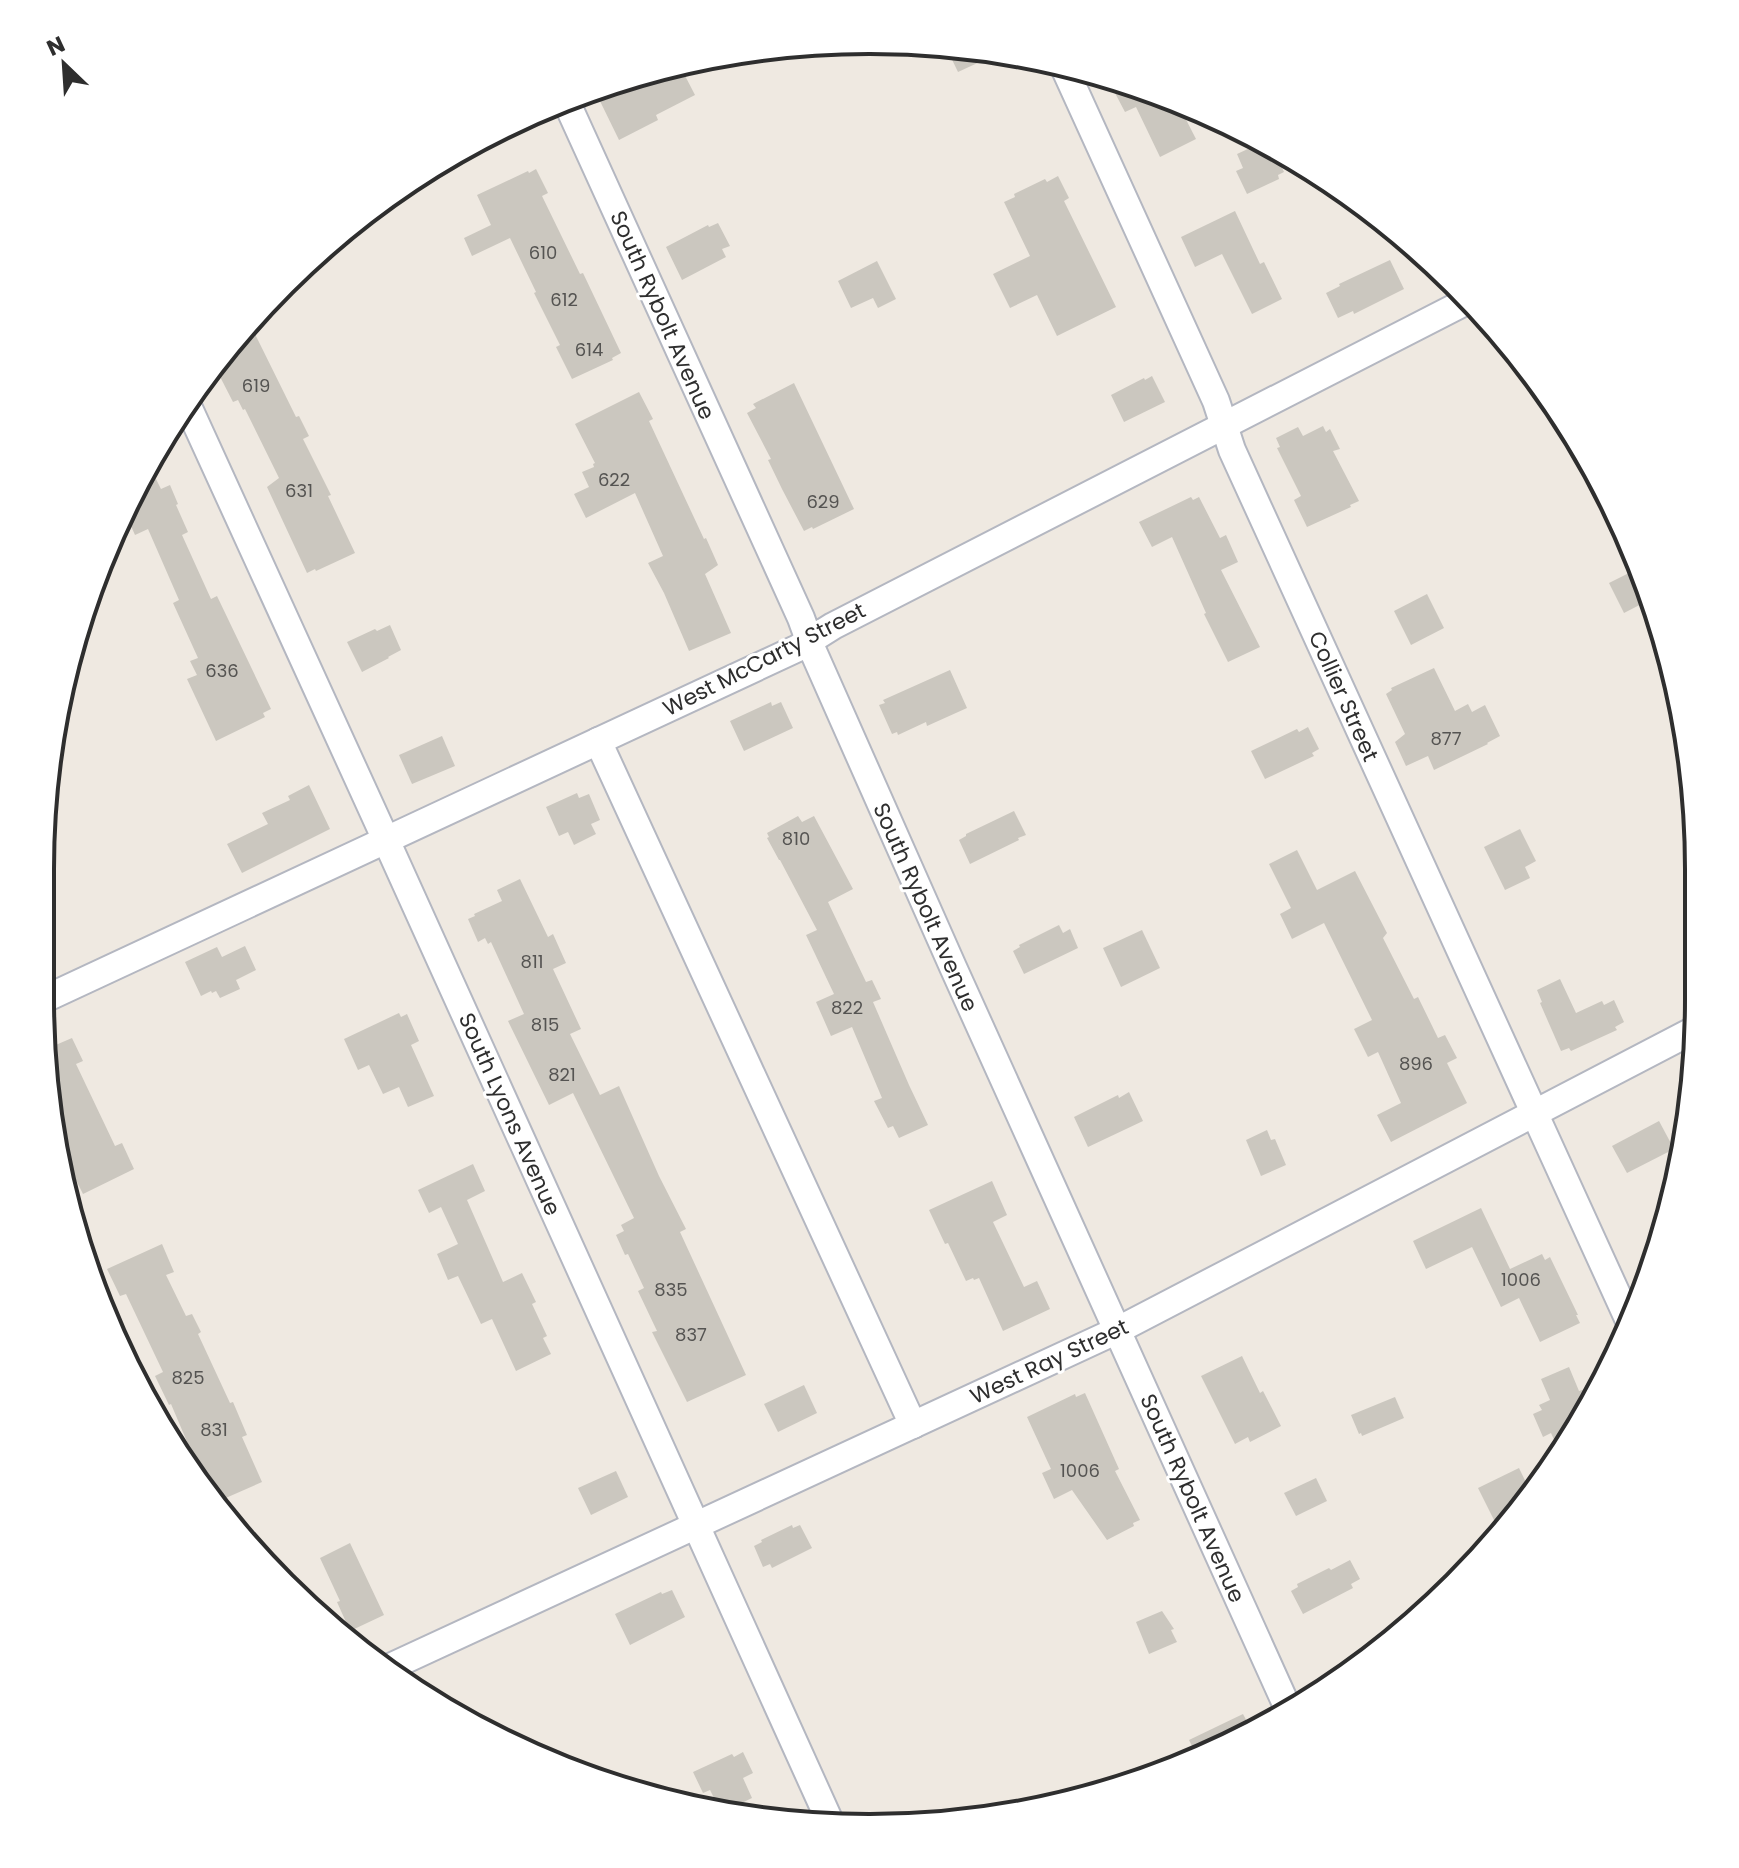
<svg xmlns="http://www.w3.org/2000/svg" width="1739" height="1868" font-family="Poppins,sans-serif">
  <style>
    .building { fill: #cbc7bf }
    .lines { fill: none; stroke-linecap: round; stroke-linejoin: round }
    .minor-casing { stroke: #b4b7c1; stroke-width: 30 }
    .minor { stroke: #fff; stroke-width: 26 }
    .labels { text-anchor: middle; stroke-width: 6; stroke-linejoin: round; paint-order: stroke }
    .number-label { font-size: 18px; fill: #555452 }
    .street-label { font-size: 22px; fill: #2e2e2e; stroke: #fff }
    .rim { fill: none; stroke: #2e2e2e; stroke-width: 4 }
  </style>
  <rect width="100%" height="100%" fill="#efe9e1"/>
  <g class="building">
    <path d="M945,45l15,3 37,6 -39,18z"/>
    <path d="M680,66l15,29 -39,20 2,5 -39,20 -20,-41 53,-26z"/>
    <path d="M1106,76l72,28 18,35 -36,18 -24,-50 -11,5z"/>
    <path d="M1263,142l10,6 11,24 -6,3 1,4 -32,15 -11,-23 7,-3 -6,-14z"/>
    <path d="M536,169l12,24 -6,3 38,78 3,-1 38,80 -9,5 1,2 -41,19 -16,-32 4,-2 -26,-52 2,-1 -26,-54 -38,18 -8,-18 27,-13 -14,-30 51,-24 1,2z"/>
    <path d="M1058,176l11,22 -5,3 52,106 -59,29 -20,-41 -27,13 -17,-34 37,-18 -26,-54 11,-5 -1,-3 31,-15 2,3z"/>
    <path d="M1235,211l25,53 4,-2 18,37 -30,15 -30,-60 -27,13 -14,-30z"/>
    <path d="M718,223l12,23 -8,3 4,8 -44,23 -16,-33 42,-22 1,2z"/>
    <path d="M1390,260l14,29 -50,25 -1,-3 -15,7 -12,-25 14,-7 -1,-2z"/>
    <path d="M877,261l19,38 -18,9 -5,-10 -22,10 -13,-27z"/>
    <path d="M250,324l46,93 3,-1 10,20 -6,3 28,56 -3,1 27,57 -39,18 -1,-2 -8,4 -40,-86 12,-9 -34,-69 -2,1 -5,-10 -5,2 -20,-39z"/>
    <path d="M1152,376l13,26 -41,20 -13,-27 33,-17 1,2z"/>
    <path d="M794,383l60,126 -41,20 -1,-2 -8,4 -22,-42 -14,-29 3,-1 -24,-46 9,-5 -3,-4z"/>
    <path d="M639,392l14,27 -4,2 55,118 2,-1 12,27 -13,9 26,59 -42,18 -25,-58 -16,-30 15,-7 -28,-63 -49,25 -12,-24 15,-7 -7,-15 12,-5 -1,-3 2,-1 -20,-39z"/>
    <path d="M1323,426l3,6 4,-3 10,20 -7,2 26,50 -9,4 1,2 -44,20 -13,-27 7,-4 -24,-48 3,-1 -4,-9 22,-11 5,9z"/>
    <path d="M156,479l5,10 9,-4 8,19 -2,1 12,27 -6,3 24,53 5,11 6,-3 54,113 -8,4 2,4 -49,24 -29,-62 10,-4 -7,-14 8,-3 -25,-55 6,-3 -31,-71 -13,6 -12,-27 11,-19z"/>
    <path d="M1191,497l2,3 6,-3 21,41 6,-3 12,27 -17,8 39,77 -32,15 -24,-48 2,-1 -34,-76 -20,10 -13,-25z"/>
    <path d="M1639,568l14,30 -29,15 -15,-30z"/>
    <path d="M1427,594l17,34 -33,17 -17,-34z"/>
    <path d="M390,625l11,25 -13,7 1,1 -27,14 -15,-30 28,-13 2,2z"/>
    <path d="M1434,668l21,43 13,-7 4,8 13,-7 15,31 -13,7 1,1 -54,26 -6,-14 -22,10 -11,-24 10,-8 -19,-40 6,-4 -1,-2z"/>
    <path d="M950,670l17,38 -40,18 -1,-4 -28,13 -1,-3 -5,2 -13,-29 6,-2 -2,-3z"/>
    <path d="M771,702l1,4 9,-4 12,26 -49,23 -14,-30z"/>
    <path d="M1308,727l11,22 -7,4 2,3 -49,23 -14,-28 46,-22 2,3z"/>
    <path d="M442,736l13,30 -43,18 -13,-29z"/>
    <path d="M309,785l21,44 -88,44 -15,-29 41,-20 -6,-11 28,-13 -2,-4z"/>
    <path d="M577,793l2,5 10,-4 11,26 -9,4 5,10 -22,11 -6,-13 -9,4 -13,-29z"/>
    <path d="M1014,811l12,24 -8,3 1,2 -49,24 -11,-24 7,-4v-2z"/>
    <path d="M798,816l4,6 12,-6 39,73 -25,13 38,80 6,-2 9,19 -8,3 36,83 19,40 -29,13 -6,-12 -5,2 -14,-27 8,-3 -30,-71 -21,9 -15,-34 18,-8 -28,-59 11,-5 -37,-70h-1l-12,-22 2,-1 -2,-4z"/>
    <path d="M1520,829l16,32 -11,6 5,11 -25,12 -21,-43z"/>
    <path d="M1297,850l20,40 38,-19 32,62 -4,5 31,61 4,-2 20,41 7,-3 12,23 -10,5 20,40 -76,39 -14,-27 24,-12 -23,-51 -10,5 -14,-28 18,-9 -48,-97 -32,16 -12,-25 11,-6 -22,-44z"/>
    <path d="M520,879l28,58 5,-3 13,29 -13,6 28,60 -11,5 30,61 19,-9 40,90 27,53 -6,3 66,143 -59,27 -35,-70 5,-1 -19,-40 6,-3 -16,-34 -3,1 -9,-20 8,-4 -3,-6 13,-7 -61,-125 -24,12 -41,-84 16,-7 -33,-72 -3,2 -3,-6 -7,4 -10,-23 7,-3 -1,-2 28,-13 -5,-11z"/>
    <path d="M1059,925l4,8 7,-4 8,19 -54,26 -11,-23 7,-4 -1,-2z"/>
    <path d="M1142,930l18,38 -39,19 -18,-39z"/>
    <path d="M245,946l11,24 -20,10 4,9 -20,9 -4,-7 -4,2 -1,-2 -10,5 -16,-34 32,-15 5,10z"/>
    <path d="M1560,979l16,34 26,-12 2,4 10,-5 10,22 -9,5 2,3 -46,21 -2,-3 -8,3 -21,-48 2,-1 -5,-12z"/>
    <path d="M399,1013l2,4 6,-3 12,27 -8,4 23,51 -26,11 -9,-20 -16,7 -14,-29 -11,5 -14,-31z"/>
    <path d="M72,1038l11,23 -7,3 39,82 7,-3 12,26 -51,25 -28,-56 -4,-91z"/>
    <path d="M1129,1092l14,29 -55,26 -14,-30 44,-22 1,3z"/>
    <path d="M1659,1121l15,28 -47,24 -15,-27z"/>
    <path d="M1267,1130l4,10 4,-1 11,26 -25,11 -15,-36z"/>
    <path d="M473,1164l12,27 -18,9 36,82 19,-9 14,29 -4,2 15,32 -4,2 8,16 -35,17 -24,-52 -11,5 -23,-48 -10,4 -11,-26 21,-10 -17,-37 -12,6 -11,-23z"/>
    <path d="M992,1181l15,34 -14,7 31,65 13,-6 13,28 -47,22 -24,-53 -5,2 -1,-2 -7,3 -18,-38 -3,1 -16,-34z"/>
    <path d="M1481,1208l29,61 32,-15 3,6 5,-3 28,58h-2l4,8 -40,19 -21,-44 -18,9 -29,-60 -46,22 -13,-28z"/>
    <path d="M162,1244l12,28 -8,3 20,41 6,-2 9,18 -3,2 32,69 3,-1 14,33 -5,2 20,45 -50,22 -20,-31 7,-3 -28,-66 -2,1 -14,-29 8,-4 -37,-78 -6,2 -13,-27z"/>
    <path d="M1242,1356l18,37 3,-2 18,35 -31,16 -2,-5 -13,7 -34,-68z"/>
    <path d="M1569,1367l10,24 21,-7 -39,71 -10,-22 -8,4 -10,-23 9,-4 -3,-5 11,-5 -9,-21z"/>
    <path d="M804,1385l13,28 -39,19 -14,-28z"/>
    <path d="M1085,1393l34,76 -4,2 25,49 -7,3 1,3 -27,14 -35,-50 -18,9 -12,-26 9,-4 -24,-52 48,-23 1,3z"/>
    <path d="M1395,1397l9,21 -42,18 -1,-3 -2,1 -8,-19z"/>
    <path d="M1519,1468l12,25 -31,39 -22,-44z"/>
    <path d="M616,1471l12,26 -37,18 -13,-27z"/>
    <path d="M1316,1478l11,23 -31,15 -12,-23z"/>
    <path d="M792,1525l1,3 7,-3 12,23 -40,20 -2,-4 -7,3 -9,-21 8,-4 -1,-2z"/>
    <path d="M350,1543l34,72 -34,16 -13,-29 3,-1 -20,-43z"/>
    <path d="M1350,1560l10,19 -9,5 2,4 -50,26 -12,-23 7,-4 -1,-3 32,-16 2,2z"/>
    <path d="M672,1590l13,27 -55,28 -15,-31 46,-22 1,2z"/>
    <path d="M1162,1611l12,18 -3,1 6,12 -28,12 -13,-32z"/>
    <path d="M1243,1714l9,17 -55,25 -8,-16z"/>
    <path d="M743,1752l10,21 -10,5 9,20 -27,13 -5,-1 -10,-20 -7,3 -10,-21 39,-18 2,3z"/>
  </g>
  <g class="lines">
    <g class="minor-casing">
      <g id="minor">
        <path d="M1063,65l153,336 16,49 399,875"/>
        <path d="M566,101l235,517 12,33 140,316 337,746"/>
        <path d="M187,404l199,436 446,986"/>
        <path d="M598,741l315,684"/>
        <path d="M49,997l749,-349 35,-22 636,-326"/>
        <path d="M390,1667l728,-337 578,-301"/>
      </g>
    </g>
    <use href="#minor" class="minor"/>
  </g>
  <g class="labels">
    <g class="number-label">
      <text x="543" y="259">610</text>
      <text x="564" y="306">612</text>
      <text x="589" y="356">614</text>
      <text x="256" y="392">619</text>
      <text x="614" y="486">622</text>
      <text x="299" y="497">631</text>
      <text x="823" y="508">629</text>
      <text x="222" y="677">636</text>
      <text x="1446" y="745">877</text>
      <text x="796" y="845">810</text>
      <text x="532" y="968">811</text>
      <text x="847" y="1014">822</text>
      <text x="545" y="1031">815</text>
      <text x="1416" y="1070">896</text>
      <text x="562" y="1081">821</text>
      <text x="1521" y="1286">1006</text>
      <text x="671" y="1296">835</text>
      <text x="691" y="1341">837</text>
      <text x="188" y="1384">825</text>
      <text x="214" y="1436">831</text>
      <text x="1080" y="1477">1006</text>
    </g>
    <g class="street-label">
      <text transform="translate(663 315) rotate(66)" y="8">South Rybolt Avenue</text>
      <text transform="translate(764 659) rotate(-27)" y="8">West McCarty Street</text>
      <text transform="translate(1344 696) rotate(66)" y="8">Collier Street</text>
      <text transform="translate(926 907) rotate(66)" y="8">South Rybolt Avenue</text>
      <text transform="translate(510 1114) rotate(66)" y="8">South Lyons Avenue</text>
      <text transform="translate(1049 1361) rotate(-25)" y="8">West Ray Street</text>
      <text transform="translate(1193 1498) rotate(66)" y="8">South Rybolt Avenue</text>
    </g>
  </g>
  <path d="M0 0H1739V1868H0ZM869 54H870A815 815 0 0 1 1685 869V999A815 815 0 0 1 870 1814H869A815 815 0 0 1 54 999V869A815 815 0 0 1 869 54Z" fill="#fff" fill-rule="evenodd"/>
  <path class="rim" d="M869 54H870A815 815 0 0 1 1685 869V999A815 815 0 0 1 870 1814H869A815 815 0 0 1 54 999V869A815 815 0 0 1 869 54Z"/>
  <g transform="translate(64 64) rotate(335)" stroke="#ffffff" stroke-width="6" paint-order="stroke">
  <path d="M0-6L14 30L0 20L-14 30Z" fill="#2e2e2e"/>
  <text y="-12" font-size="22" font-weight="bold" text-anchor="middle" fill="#2e2e2e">N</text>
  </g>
</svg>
